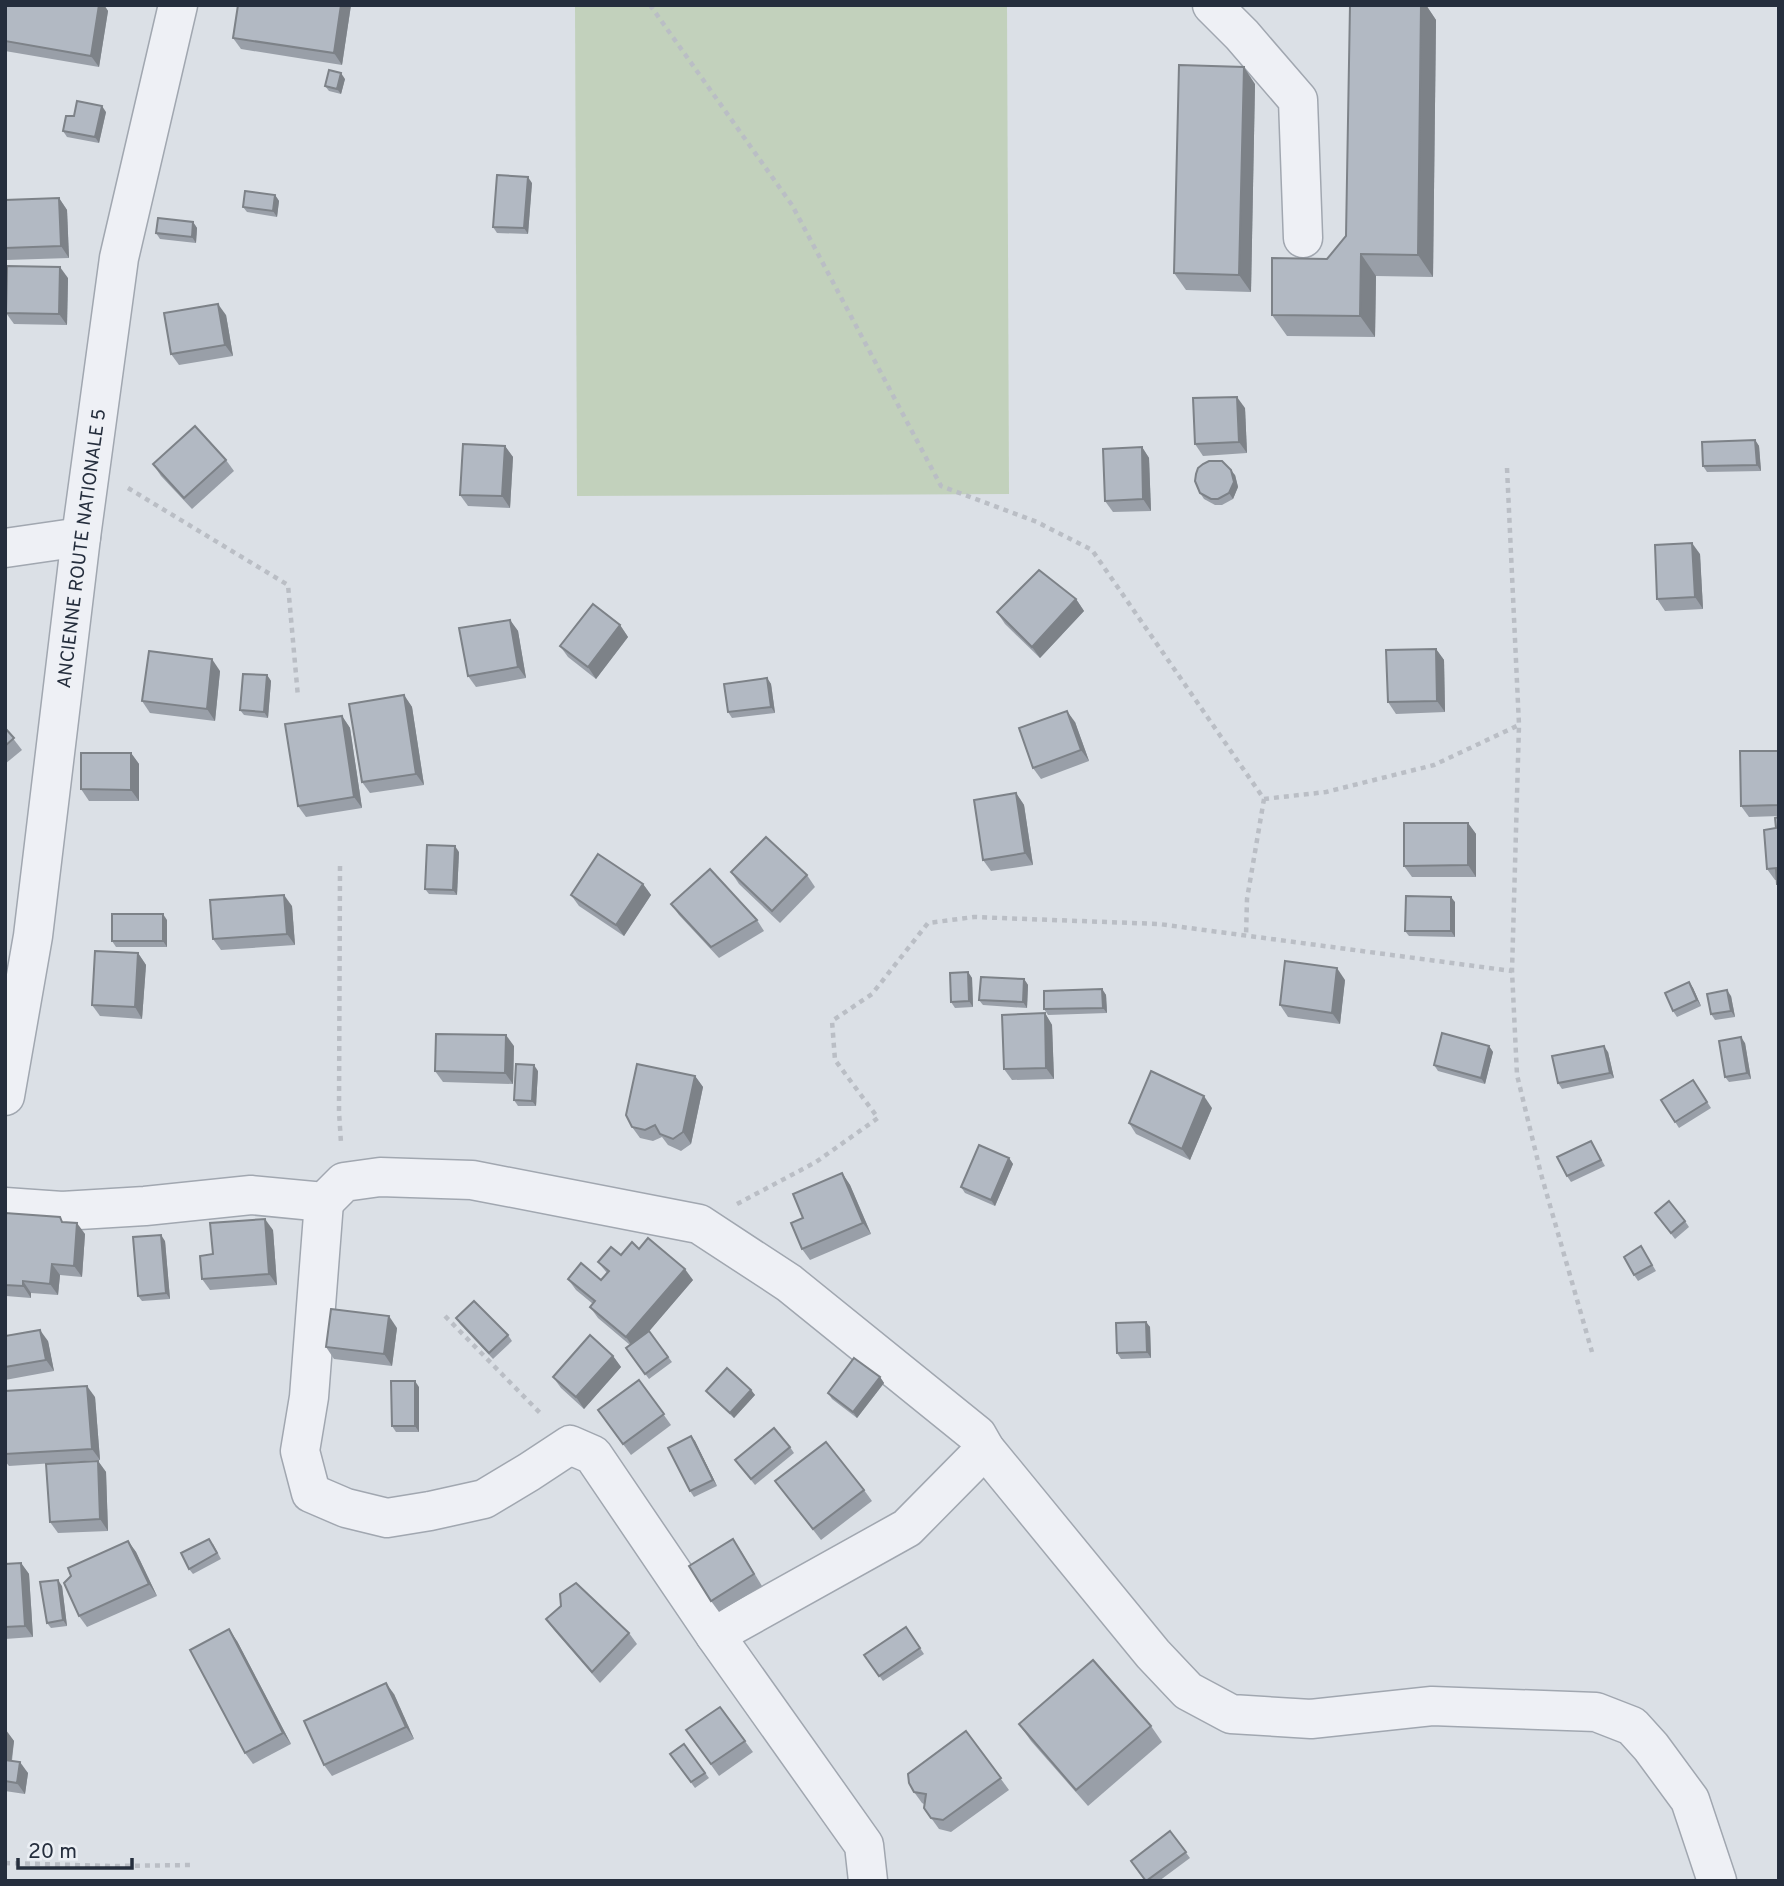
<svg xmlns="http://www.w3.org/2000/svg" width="1784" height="1886" font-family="Overpass,sans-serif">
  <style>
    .green { fill: #c2d1bc }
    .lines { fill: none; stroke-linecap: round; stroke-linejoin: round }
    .minor-casing { stroke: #a1a7b0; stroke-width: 41 }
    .path { stroke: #babec5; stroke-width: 4.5; stroke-dasharray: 5 5; stroke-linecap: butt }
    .minor { stroke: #eef0f5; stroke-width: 38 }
    .wall { fill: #999fa8 }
    .shaded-wall { fill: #7d8288 }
    .building { fill: #b2b9c3; stroke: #7d8288; stroke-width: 2 }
    .labels { text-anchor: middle; stroke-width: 7; stroke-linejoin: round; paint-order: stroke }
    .street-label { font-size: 19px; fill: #252e3d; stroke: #ebeff4 }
  </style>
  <rect width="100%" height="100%" fill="#dbe0e6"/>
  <path class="green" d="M575,5h432l2,489 -432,2z"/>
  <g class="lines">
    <g class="minor-casing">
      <g id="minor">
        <path d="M1212,5l30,30 56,65 5,138"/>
        <path d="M5,548l76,-11"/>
        <path id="s1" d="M5,1096l28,-160 48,-399 38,-279 59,-253"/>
        <path d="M324,1202l-15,195 -9,54 11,42 35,15 41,10 43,-7 54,-12 45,-27 41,-27 23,10 122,180 149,210 4,36"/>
        <path d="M5,1207l57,4 83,-5 106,-11 73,7 20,-20 36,-5 92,3 227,44 90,59 188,152 8,14 168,205 35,37 43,23 80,5 121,-13 164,6 36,14 19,21 39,53 27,81"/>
        <path d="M715,1635l192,-107 78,-79"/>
      </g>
    </g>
    <g class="path">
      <path d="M650,5l142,200 149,281 96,36 55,28 172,249 -17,100 -1,38"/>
      <path d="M1507,468l12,257 -7,246 5,104 24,99 51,178"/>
      <path d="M128,488l160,97 10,112"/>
      <path d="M1264,799l62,-7 108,-27 85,-40"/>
      <path d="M340,866l-1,246 2,31"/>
      <path d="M737,1204l79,-42 62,-44 -43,-58 -3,-39 40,-27 56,-71 46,-6 185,7 353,47"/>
      <path d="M445,1316l98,100"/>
      <path d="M5,1863l105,3 83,-1"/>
    </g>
    <use href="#minor" class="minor"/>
  </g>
  <g class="wall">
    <path d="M5,5h99l4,6 -9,56 -94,-16z"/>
    <path d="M238,5h113l-9,60 -101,-16 -8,-11z"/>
    <path d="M1350,5h76l10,15 -3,257 -57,-1 -1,61 -88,-1 -15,-21 55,-56 19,-23z"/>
    <path d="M345,79l-4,15 -12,-3 -4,-5z"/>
    <path d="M1255,84l-4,208 -65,-2 -12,-17z"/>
    <path d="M106,112l-7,31 -32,-6 -4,-6 11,-15z"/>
    <path d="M532,183l-4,51 -31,-1 -4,-6z"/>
    <path d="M275,195l4,6 -2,16 -30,-5 -4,-5z"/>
    <path d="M59,198l8,12 2,48 -62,2 -2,-3v-57z"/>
    <path d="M193,222l4,6 -1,15 -36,-4 -4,-6z"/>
    <path d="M68,278l-1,47 -53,-1 -8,-11z"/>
    <path d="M226,315l7,41 -54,9 -8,-11z"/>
    <path d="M1245,408l2,45 -44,3 -8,-12z"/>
    <path d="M1755,440l4,6 2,25 -54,1 -4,-6z"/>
    <path d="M505,446l8,11 -3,51 -42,-2 -8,-11z"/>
    <path d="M1142,447l7,11 2,53 -38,1 -8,-11z"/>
    <path d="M226,460l8,11 -42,38 -31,-33 -8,-12z"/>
    <path d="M1235,475l3,12 -5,12 -11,6h-7l-11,-6 -4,-6z"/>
    <path d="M1700,554l3,55 -38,2 -8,-12z"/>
    <path d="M1076,599l8,12 -44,47 -35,-34 -8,-12z"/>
    <path d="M510,620l8,11 8,47 -50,9 -8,-11z"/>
    <path d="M620,625l8,12 -32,42 -28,-22 -8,-11z"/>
    <path d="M1436,649l8,11 1,52 -49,2 -8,-12z"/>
    <path d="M220,671l-5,50 -65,-8 -8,-12z"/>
    <path d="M267,675l4,6 -3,37 -24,-3 -4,-5z"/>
    <path d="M767,678l4,6 4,29 -43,5 -4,-6z"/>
    <path d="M404,695l8,12 12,78 -54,8 -8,-11z"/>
    <path d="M342,716l8,12 12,80 -56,9 -8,-11z"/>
    <path d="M1075,722l14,39 -48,18 -8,-11z"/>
    <path d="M5,728l17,22 -17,14z"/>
    <path d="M1779,751v65l-30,1 -8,-11z"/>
    <path d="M131,753l8,11v37h-50l-8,-12z"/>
    <path d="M1016,793l8,12 9,60 -42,6 -8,-11z"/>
    <path d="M1779,817v69l-2,-6h-2l-8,-11z"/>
    <path d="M1468,823l8,11v43h-64l-8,-11z"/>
    <path d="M459,852l-2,43 -28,-1 -4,-5z"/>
    <path d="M731,872l76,3 8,12 -35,36 -41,-39z"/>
    <path d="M643,884l8,11 -27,41 -45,-30 -8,-11z"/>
    <path d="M1455,902v35l-46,-1 -4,-5z"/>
    <path d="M671,904l86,16 7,11 -45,27 -40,-43z"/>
    <path d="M292,906l3,39 -74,5 -8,-11z"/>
    <path d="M167,920v27h-51l-4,-6z"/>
    <path d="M138,953l8,12 -4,54 -42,-3 -8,-11z"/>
    <path d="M968,972l4,6 1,29 -18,1 -4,-6z"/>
    <path d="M1024,979l4,6 -1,23 -44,-3 -4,-5z"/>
    <path d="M1345,980l-5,44 -52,-7 -8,-12z"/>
    <path d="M1689,982l4,6 8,18 -24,11 -4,-6z"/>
    <path d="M1102,989l4,6 1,18 -59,2 -4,-6z"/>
    <path d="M1731,996l4,21 -20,3 -4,-6z"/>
    <path d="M1045,1013l7,12 2,54 -42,1 -8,-11z"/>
    <path d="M1745,1043l6,36 -22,3 -4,-5z"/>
    <path d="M514,1046l-1,38 -70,-2 -8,-11z"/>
    <path d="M1489,1046l4,6 -8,32 -47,-13 -4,-6z"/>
    <path d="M1608,1052l6,26 -52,11 -4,-6z"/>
    <path d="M538,1071l-2,35h-18l-4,-6z"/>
    <path d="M695,1076l8,11 -12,57 -10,7 -13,-6 -6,-8 -9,4 -13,-3 -8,-11z"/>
    <path d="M1693,1080l18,28 -32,20 -18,-28z"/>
    <path d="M1212,1108l-22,52 -54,-26 -7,-11z"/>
    <path d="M1591,1141l14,25 -34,16 -4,-6z"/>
    <path d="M1009,1158l4,6 -18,42 -30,-13 -4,-6z"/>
    <path d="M842,1173l8,12 21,49 -61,26 -8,-11 1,-31z"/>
    <path d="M5,1213l55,4 3,5 22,12 -3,43 -22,-2 -2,20 -27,-2v5l-25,-2z"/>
    <path d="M1655,1213l30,8 4,6 -14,12z"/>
    <path d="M273,1230l4,55 -67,5 -8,-11 11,-25z"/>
    <path d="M165,1241l5,58 -28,2 -4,-5z"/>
    <path d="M1641,1246l15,25 -18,10 -4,-6z"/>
    <path d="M639,1249l54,31 -44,51 23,31 -23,17 -23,-31 4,-3 -32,-27 -8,-11 3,-3 -17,-14 -8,-11 33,1 6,-7 -9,-11z"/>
    <path d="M456,1318l52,17 4,6 -19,18 -33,-35z"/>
    <path d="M1146,1322l4,5 1,31 -30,1 -4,-6z"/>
    <path d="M397,1328l-5,38 -58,-7 -8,-12z"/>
    <path d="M5,1336l43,5 6,30 -49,9z"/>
    <path d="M613,1356l8,11 -37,42 -23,-21 -8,-11z"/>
    <path d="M880,1377l4,6 -27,35 -25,-19 -4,-6z"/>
    <path d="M639,1380l32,45 -40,30 -33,-45z"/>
    <path d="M419,1387v45h-23l-4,-6z"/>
    <path d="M751,1390l4,5 -21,23 -24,-22 -4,-5z"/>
    <path d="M5,1391l90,6 5,63 -91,6 -4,-5z"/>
    <path d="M691,1436l4,5 22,45 -23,11 -4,-6z"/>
    <path d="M790,1447l4,6 -39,32 -20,-25z"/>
    <path d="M98,1461l8,11 2,59 -50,2 -8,-11z"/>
    <path d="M775,1481l89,9 8,11 -51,39z"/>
    <path d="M128,1541l8,11 21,44 -70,31 -8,-11z"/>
    <path d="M213,1544l8,15 -28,15 -4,-5z"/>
    <path d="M741,1551l21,35 -43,26 -8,-11z"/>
    <path d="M21,1563l8,11 4,63 -28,2v-75z"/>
    <path d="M62,1586l5,40 -16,2 -4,-5z"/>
    <path d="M561,1606l68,27 8,11 -37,39 -46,-53 -8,-11z"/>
    <path d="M906,1627l18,27 -41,27 -19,-26z"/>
    <path d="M237,1641l54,103 -38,20 -8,-11z"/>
    <path d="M394,1694l20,45 -82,37 -8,-11z"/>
    <path d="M720,1707l33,45 -34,24 -33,-46z"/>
    <path d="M1019,1724l132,2 11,16 -74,64 -57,-65z"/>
    <path d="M5,1730l9,11 -2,20 16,12 -3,21 -20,-3z"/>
    <path d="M966,1731l43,59 -58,42 -12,-3 -15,-21v-4l-2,-1 -8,-11z"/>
    <path d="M684,1744l25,34 -14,10 -25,-34z"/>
    <path d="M1170,1831l20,27 -31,23h-13z"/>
  </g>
  <g class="shaded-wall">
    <path d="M99,5h5l4,6 -9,56 -8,-11z"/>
    <path d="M341,5h10l-9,60 -8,-12z"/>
    <path d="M1421,5h5l10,15 -3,257 -15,-22z"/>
    <path d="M1244,67l11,17 -4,208 -12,-17z"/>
    <path d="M341,73l4,6 -4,15 -4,-5z"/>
    <path d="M102,106l4,6 -7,31 -4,-6z"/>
    <path d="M528,177l4,6 -4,51 -4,-6z"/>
    <path d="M275,195l4,6 -2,16 -4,-6z"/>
    <path d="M59,198l8,12 2,48 -8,-12z"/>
    <path d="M193,222l4,6 -1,15 -4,-6z"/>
    <path d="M1361,254l15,22 -1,61 -15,-21z"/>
    <path d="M60,267l8,11 -1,47 -8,-11z"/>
    <path d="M218,304l8,11 7,41 -8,-11z"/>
    <path d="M1237,397l8,11 2,45 -8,-11z"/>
    <path d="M1755,440l4,6 2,25 -4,-6z"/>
    <path d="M505,446l8,11 -3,51 -8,-12z"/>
    <path d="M1142,447l7,11 2,53 -8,-12z"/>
    <path d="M1231,470l4,5 3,12 -5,12 -4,-6z"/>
    <path d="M1692,543l8,11 3,55 -8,-12z"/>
    <path d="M1076,599l8,12 -44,47 -8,-11z"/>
    <path d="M510,620l8,11 8,47 -8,-11z"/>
    <path d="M620,625l8,12 -32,42 -8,-12z"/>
    <path d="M1436,649l8,11 1,52 -8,-11z"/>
    <path d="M212,659l8,12 -5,50 -8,-12z"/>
    <path d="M267,675l4,6 -3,37 -4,-6z"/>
    <path d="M767,678l4,6 4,29 -4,-6z"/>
    <path d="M404,695l8,12 12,78 -8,-11z"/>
    <path d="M1067,711l8,11 14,39 -8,-11z"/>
    <path d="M342,716l8,12 12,80 -8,-11z"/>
    <path d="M131,753l8,11v37l-8,-11z"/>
    <path d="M1016,793l8,12 9,60 -8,-12z"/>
    <path d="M1468,823l8,11v43l-8,-12z"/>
    <path d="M455,846l4,6 -2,43 -4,-5z"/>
    <path d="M643,884l8,11 -27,41 -8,-11z"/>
    <path d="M284,895l8,11 3,39 -8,-11z"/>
    <path d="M1451,897l4,5v35l-4,-6z"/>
    <path d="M163,914l4,6v27l-4,-6z"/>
    <path d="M138,953l8,12 -4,54 -7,-12z"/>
    <path d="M1337,968l8,12 -5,44 -8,-11z"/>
    <path d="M968,972l4,6 1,29 -4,-6z"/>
    <path d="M1024,979l4,6 -1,23 -4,-6z"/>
    <path d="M1689,982l4,6 8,18 -4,-6z"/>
    <path d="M1102,989l4,6 1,18 -4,-5z"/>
    <path d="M1727,990l4,6 4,21 -4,-6z"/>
    <path d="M1045,1013l7,12 2,54 -8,-11z"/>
    <path d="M506,1035l8,11 -1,38 -8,-11z"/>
    <path d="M1741,1037l4,6 6,36 -4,-6z"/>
    <path d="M1489,1046l4,6 -8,32 -4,-6z"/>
    <path d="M1604,1046l4,6 6,26 -4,-5z"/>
    <path d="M534,1065l4,6 -2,35 -4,-5z"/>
    <path d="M695,1076l8,11 -12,57 -8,-12z"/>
    <path d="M1204,1096l8,12 -22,52 -8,-11z"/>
    <path d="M1009,1158l4,6 -18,42 -4,-6z"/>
    <path d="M842,1173l8,12 21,49 -8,-11z"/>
    <path d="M265,1219l8,11 4,55 -8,-11z"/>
    <path d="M77,1223l8,11 -3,43 -8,-11z"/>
    <path d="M161,1235l4,6 5,58 -4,-6z"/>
    <path d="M52,1264l8,11 -2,20 -8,-11z"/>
    <path d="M685,1269l8,11 -59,69 -8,-12z"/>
    <path d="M23,1281l8,12v5l-8,-12z"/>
    <path d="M389,1316l8,12 -5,38 -8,-12z"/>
    <path d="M1146,1322l4,5 1,31 -4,-6z"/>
    <path d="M40,1330l8,11 6,30 -8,-11z"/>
    <path d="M613,1356l8,11 -37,42 -8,-12z"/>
    <path d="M880,1377l4,6 -27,35 -4,-6z"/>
    <path d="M415,1381l4,6v45l-4,-6z"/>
    <path d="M87,1386l8,11 5,63 -8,-11z"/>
    <path d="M751,1390l4,5 -21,23 -4,-5z"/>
    <path d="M691,1436l4,5 22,45 -4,-6z"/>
    <path d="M98,1461l8,11 2,59 -8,-12z"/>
    <path d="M128,1541l8,11 21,44 -8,-12z"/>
    <path d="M21,1563l8,11 4,63 -8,-11z"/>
    <path d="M58,1580l4,6 5,40 -4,-6z"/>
    <path d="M229,1629l8,12 54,103 -8,-11z"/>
    <path d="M386,1683l8,11 20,45 -8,-12z"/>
    <path d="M6,1730l8,11 -4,30 -5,-7z"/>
    <path d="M20,1762l8,11 -3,21 -8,-11z"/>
  </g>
  <g class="building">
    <path d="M5,5h94l-8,51 -86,-15z"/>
    <path d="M238,5h103l-7,48 -101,-15z"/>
    <path d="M1350,5h71l-3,250 -57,-1 -1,62 -88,-1v-57l55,1 19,-23z"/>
    <path d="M1179,65l65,2 -5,208 -65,-2z"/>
    <path d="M329,70l12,3 -4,16 -12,-3z"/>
    <path d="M77,101l25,5 -7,31 -32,-6 3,-15h8z"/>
    <path d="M497,175l31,2 -4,51 -31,-1z"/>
    <path d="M245,191l30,4 -2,16 -30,-4z"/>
    <path d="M59,198l2,48 -56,2v-48z"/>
    <path d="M158,218l35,4 -1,15 -36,-4z"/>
    <path d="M7,266l53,1 -1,47 -53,-1z"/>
    <path d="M218,304l7,41 -54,9 -7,-41z"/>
    <path d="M1237,397l2,45 -44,2 -2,-46z"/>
    <path d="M195,426l31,34 -42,38 -31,-34z"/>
    <path d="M1755,440l2,25 -54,1 -1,-24z"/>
    <path d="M463,444l42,2 -3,50 -42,-1z"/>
    <path d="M1142,447l1,52 -38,2 -2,-52z"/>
    <path d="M1209,461h13l9,9 3,12 -5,11 -11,6h-7l-11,-6 -5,-12 1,-7 2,-6 5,-4z"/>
    <path d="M1692,543l3,54 -38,2 -2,-54z"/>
    <path d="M1039,570l37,29 -44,48 -35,-35z"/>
    <path d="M593,604l27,21 -32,42 -28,-21z"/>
    <path d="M510,620l8,47 -50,9 -9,-48z"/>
    <path d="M1436,649l1,52 -49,1 -2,-52z"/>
    <path d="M149,651l63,8 -5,50 -65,-8z"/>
    <path d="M243,674l24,1 -3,37 -24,-2z"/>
    <path d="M767,678l4,29 -43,5 -4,-28z"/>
    <path d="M404,695l12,79 -54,8 -13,-78z"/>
    <path d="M1067,711l14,39 -48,18 -14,-40z"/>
    <path d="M342,716l12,81 -56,9 -13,-82z"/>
    <path d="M5,728l9,10 -9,8z"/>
    <path d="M1740,751h39v54l-38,1z"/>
    <path d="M81,753h50v37l-50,-1z"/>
    <path d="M1016,793l9,60 -42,7 -9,-60z"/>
    <path d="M1779,817v67h-2l-1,-16 -9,1 -3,-39 12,-2 -1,-10z"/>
    <path d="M1404,823h64v42l-64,1z"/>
    <path d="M766,837l41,38 -35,36 -41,-39z"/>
    <path d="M427,845l28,1 -2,44 -28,-1z"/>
    <path d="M598,854l45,30 -27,41 -45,-30z"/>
    <path d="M710,869l47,51 -46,27 -40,-43z"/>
    <path d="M284,895l3,39 -74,5 -3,-39z"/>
    <path d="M1406,896l45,1v34h-46z"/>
    <rect x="112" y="914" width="51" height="27"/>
    <path d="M95,951l43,2 -3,54 -43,-2z"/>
    <path d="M1285,961l52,7 -5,45 -52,-8z"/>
    <path d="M968,972l1,29 -18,1 -1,-29z"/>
    <path d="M981,977l43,2 -1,23 -44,-2z"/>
    <path d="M1689,982l8,18 -24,11 -8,-18z"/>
    <path d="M1102,989l1,19 -59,1v-18z"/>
    <path d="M1727,990l4,21 -20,3 -4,-20z"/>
    <path d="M1045,1013l1,55 -42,1 -2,-54z"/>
    <path d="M1442,1033l47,13 -8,32 -47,-13z"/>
    <path d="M436,1034l70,1 -1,38 -70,-2z"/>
    <path d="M1741,1037l6,36 -22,4 -6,-36z"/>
    <path d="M1604,1046l6,27 -52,10 -6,-27z"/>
    <path d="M516,1064l18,1 -2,36 -18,-1z"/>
    <path d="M637,1064l58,12 -12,56 -10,7 -13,-5 -5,-9 -10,5 -13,-3 -6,-12z"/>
    <path d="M1151,1071l53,25 -22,53 -53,-26z"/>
    <path d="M1693,1080l14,22 -32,20 -14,-22z"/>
    <path d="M1591,1141l10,19 -34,16 -10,-19z"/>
    <path d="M979,1145l30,13 -18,42 -30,-13z"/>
    <path d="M842,1173l21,50 -61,26 -11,-26 12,-5 -10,-24z"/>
    <path d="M1669,1201l16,20 -14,12 -16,-20z"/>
    <path d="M5,1213l55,4 2,5 15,1 -3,43 -22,-2 -2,20 -27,-3v5l-18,-1z"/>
    <path d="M265,1219l4,55 -67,5 -2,-23 13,-2 -3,-31z"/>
    <path d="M161,1235l5,58 -28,3 -5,-59z"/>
    <path d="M648,1238l37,31 -59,68 -36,-30 5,-6 -27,-22 13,-16 20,17 8,-9 -11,-9 13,-15 10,8 11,-13 7,7z"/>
    <path d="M1641,1246l11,19 -18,10 -10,-18z"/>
    <path d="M474,1301l34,34 -19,18 -33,-35z"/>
    <path d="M331,1309l58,7 -5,38 -58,-7z"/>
    <path d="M1146,1322l1,30 -30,1 -1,-30z"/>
    <path d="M40,1330l6,30 -41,7v-31z"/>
    <path d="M649,1331l19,26 -23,17 -19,-26z"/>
    <path d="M590,1335l23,21 -37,41 -23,-20z"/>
    <path d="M854,1358l26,19 -27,35 -25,-19z"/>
    <path d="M727,1368l24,22 -21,23 -24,-22z"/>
    <path d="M639,1380l25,34 -41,30 -25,-34z"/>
    <path d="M391,1381h24v45h-23z"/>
    <path d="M87,1386l5,63 -87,5v-63z"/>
    <path d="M774,1428l16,19 -39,32 -16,-19z"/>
    <path d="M691,1436l22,44 -23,11 -22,-43z"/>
    <path d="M826,1442l38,48 -51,39 -38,-48z"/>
    <path d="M98,1461l2,58 -50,3 -4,-58z"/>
    <path d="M209,1539l8,14 -28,16 -8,-16z"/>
    <path d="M733,1539l21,35 -43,27 -22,-35z"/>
    <path d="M128,1541l21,43 -70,32 -15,-33 7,-7 -3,-8z"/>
    <path d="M21,1563l4,63 -20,1v-63z"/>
    <path d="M58,1580l5,40 -16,3 -7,-41z"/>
    <path d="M576,1583l53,50 -37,39 -46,-53 15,-13 -1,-12z"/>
    <path d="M906,1627l14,21 -41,28 -15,-21z"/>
    <path d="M229,1629l54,104 -38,20 -55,-103z"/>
    <path d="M1093,1660l58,66 -75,64 -57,-66z"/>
    <path d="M386,1683l20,44 -82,38 -20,-44z"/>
    <path d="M720,1707l25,34 -34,23 -25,-34z"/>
    <path d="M966,1731l35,47 -58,42 -12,-2 -7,-10 2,-14 -12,-2 -5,-9 -1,-9z"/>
    <path d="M684,1744l21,29 -14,9 -21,-28z"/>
    <path d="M5,1760l15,2 -3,21 -12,-2z"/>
    <path d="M1170,1831l16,21 -40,29 -15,-20z"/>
  </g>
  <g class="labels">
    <g class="street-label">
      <text dy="7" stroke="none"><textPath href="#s1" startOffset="553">ANCIENNE ROUTE NATIONALE 5</textPath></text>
    </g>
  </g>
  <rect width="1784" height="1886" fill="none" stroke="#252e3d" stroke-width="14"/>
  <path d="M18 1858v10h114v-10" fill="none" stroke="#252e3d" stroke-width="3.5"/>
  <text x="28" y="1858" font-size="21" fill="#252e3d" stroke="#ebeff4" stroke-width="5" paint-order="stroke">20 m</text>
</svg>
